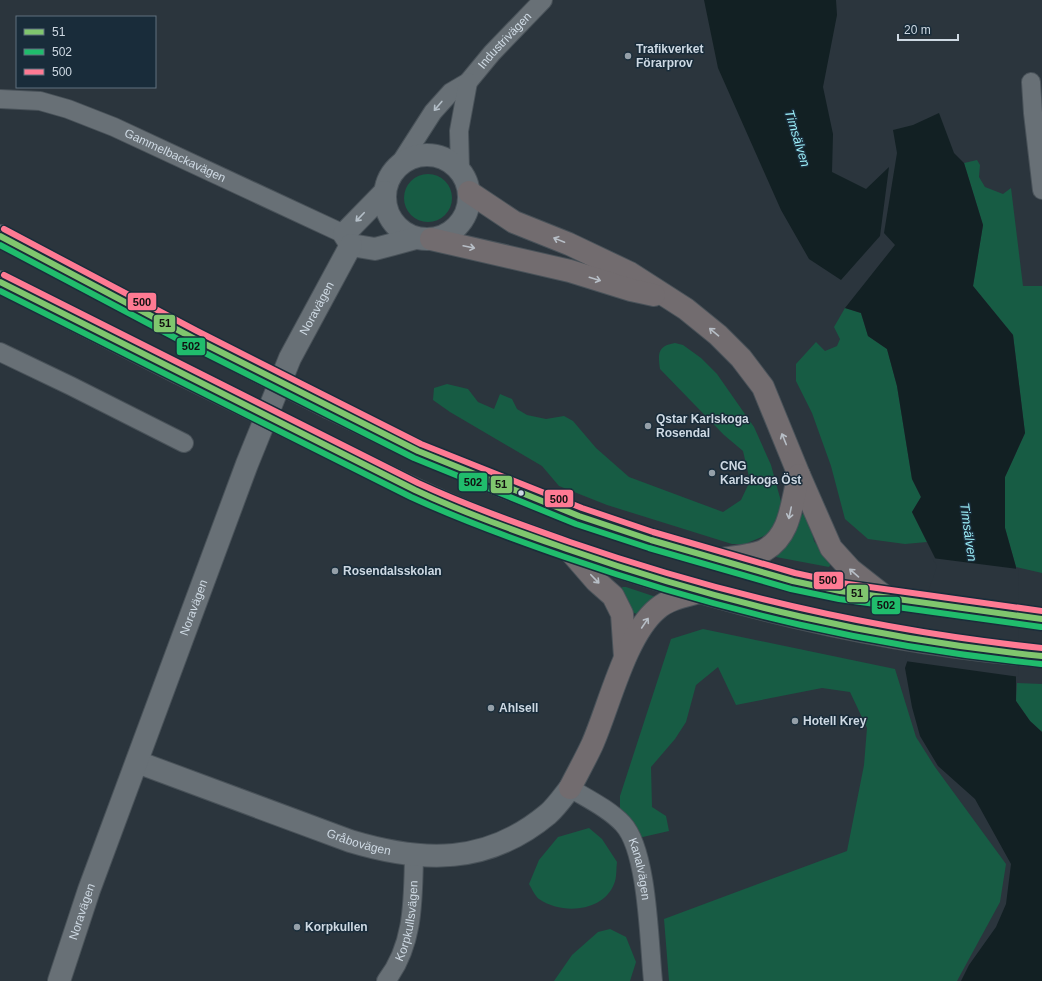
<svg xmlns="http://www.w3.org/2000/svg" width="1042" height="981" font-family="Arial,sans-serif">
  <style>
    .green { fill: #175c44 }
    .water { fill: #122023 }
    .pier { fill: #2b353d }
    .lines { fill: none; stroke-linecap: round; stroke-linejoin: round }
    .street-casing { stroke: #495259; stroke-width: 20 }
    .secondary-casing { stroke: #495259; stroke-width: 24 }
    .highway-casing { stroke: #495259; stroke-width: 24 }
    .street { stroke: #687076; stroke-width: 18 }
    .secondary { stroke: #687076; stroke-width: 22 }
    .highway { stroke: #726c6f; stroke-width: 22 }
    .highway-bridge-casing { stroke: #495259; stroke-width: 24; stroke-linecap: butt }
    .highway-bridge { stroke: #726c6f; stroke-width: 22 }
    .bus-1-casing { stroke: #192c3a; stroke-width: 9 }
    .bus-2-casing { stroke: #192c3a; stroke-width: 9 }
    .bus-3-casing { stroke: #192c3a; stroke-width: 9 }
    .bus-1 { stroke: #80c66e; stroke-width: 6 }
    .bus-2 { stroke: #20bc6c; stroke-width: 6 }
    .bus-3 { stroke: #fe7a93; stroke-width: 6 }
    .oneway { stroke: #b4bfc8 }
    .oneway2 { stroke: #b7bec6 }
    .poi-dot { fill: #95a0a9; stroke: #192c3a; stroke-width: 1.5 }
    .bus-dot { fill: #ced9e3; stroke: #192c3a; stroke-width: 1.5 }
    .labels { text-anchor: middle; stroke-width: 3; stroke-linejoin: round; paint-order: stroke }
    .street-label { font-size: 12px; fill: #ced9e3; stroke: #192c3a }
    .poi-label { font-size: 12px; font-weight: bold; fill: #ced9e3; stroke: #192c3a; text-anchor: start }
    .water-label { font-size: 13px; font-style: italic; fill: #9aedf7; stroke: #192c3a }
    .line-badge { stroke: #192c3a; stroke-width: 1.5 }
    .pale-badge-label { font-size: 11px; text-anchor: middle; font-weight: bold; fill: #111 }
  </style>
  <rect width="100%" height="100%" fill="#2b353d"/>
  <g class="green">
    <path d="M977,160l3,5 -1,12 6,10 18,7 8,-6 12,98h19v287l-26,-6 -11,-39v-51l20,-44 -12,-98 -40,-49 10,-61 -19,-62z"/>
    <circle cx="428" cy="198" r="24"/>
    <path d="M845,308l16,5 7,23 19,13 10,37 15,93 9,18 -9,15 15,30 -22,2 -37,-5 -23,-20 -14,-53 -19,-53 -16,-32v-17l20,-22 9,9 12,-5 3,-7 -6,-12z"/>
    <path d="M675,343l8,2 18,13 16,16 37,53 17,38 11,40 -11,28 -26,11h-13l-125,-39 -48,-19 -17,-20 -92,-54 -17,-12 1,-12 13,-4 21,5 10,13 16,7 6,-15 12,5 5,10 10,6 19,4 18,-3 9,5 23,27 33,29 94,35 18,-12 9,-19 -7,-30 -19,-16 -64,-66c-2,-15 -3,-23 15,-26z"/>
    <path d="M805,510l3,5 6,26 17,23 -2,3 -53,-10z"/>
    <path d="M622,587h4l30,10 -16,18 -9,-3 -8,-19z"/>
    <path d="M703,629l192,40 21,68 19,30 71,97 -6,38 -43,79h-288l-5,-62 183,-68 17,-86 3,-37 -17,-36 -28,-4 -86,17 -18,-38 -22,18 -10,37 -11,17 -24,28 1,40 14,9 3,15 -35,8 -14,-18v-25l51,-157z"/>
    <path d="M1017,683l25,1v48l-12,-11 -14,-20z"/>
    <path d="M589,828l13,11 15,23c-1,7 0,16 -3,22 -11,28 -52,31 -75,15 -4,-3 -7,-10 -10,-15l10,-24 19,-23z"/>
    <path d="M610,929l16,8 10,25 -6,19h-76l18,-26 26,-23z"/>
  </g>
  <g class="water">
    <path d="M704,0h132l1,15 -14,72 10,47 -1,38 34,17 23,-22 -9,69 -39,44 -32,-21 -28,-49 -63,-142z"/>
    <path d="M939,113l15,40 10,10 19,62 -10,61 40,49 12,98 -20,44v51l11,39v134l14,20 12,11v249h-81l8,-16 27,-38 10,-23 5,-40 -36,-65 -37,-33 -18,-30 -8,-29 -7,-39 34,-102 -27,-54 9,-15 -9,-18 -15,-93 -10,-37 -19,-13 -7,-23 -16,-5 50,-63 -11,-12 13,-80 -4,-23 20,-5z"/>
  </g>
  <path class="pier" d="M932,558l86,11 1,108 -114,-16 32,-95z"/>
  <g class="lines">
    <g class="street-casing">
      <g id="street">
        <path d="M1031,82l2,31 9,77"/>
        <path id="s1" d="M0,99l40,2 28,8 46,18 230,107"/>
        <path id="s2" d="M399,165l34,-53 18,-20 17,-10 24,-29 51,-53"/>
        <path d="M460,169l-1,-38 9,-49"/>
        <path d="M0,352l71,34 113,57"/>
        <path id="s3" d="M570,788c18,11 39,21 53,36 25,27 26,119 30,157"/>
        <path id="s4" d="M386,981c28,-36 27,-81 28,-125"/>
      </g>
    </g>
    <g class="secondary-casing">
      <g id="secondary">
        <circle cx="427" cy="197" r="42"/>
        <path d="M385,192l-41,42 7,11 24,4 41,-11"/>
        <path id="s5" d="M137,762l213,79c73,22 137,24 198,-27 8,-7 15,-17 22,-26"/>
        <path id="s6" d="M59,981l30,-91 158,-426 43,-106 61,-113"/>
      </g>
    </g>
    <g class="highway-casing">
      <g id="highway">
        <path d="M469,192l45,30 55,22 61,29 56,36 32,26 23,23 22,29 36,88 32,73 20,22 33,26"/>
        <path d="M0,236l193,102"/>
        <path d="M431,239l139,32 61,19 23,5"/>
        <path d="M0,282l177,90"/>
        <path d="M330,408l88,43 84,35 77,30 72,24 142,41 47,10 202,28"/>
        <path d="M315,440c47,23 93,48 142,68 29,13 60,23 90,34 159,58 325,101 495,114"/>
        <path d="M570,551l26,30 17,15 9,18 3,43"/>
        <path d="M722,559c12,-2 34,-4 43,-9 27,-16 26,-48 34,-75"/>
        <path d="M570,788c7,-14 15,-28 22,-43 17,-38 33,-109 65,-136 11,-10 28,-13 42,-17"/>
      </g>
    </g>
    <use href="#street" class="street"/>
    <use href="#secondary" class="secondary"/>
    <use href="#highway" class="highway"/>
    <g class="highway-bridge-casing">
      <g id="highway-bridge">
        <path d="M193,338l137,70"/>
        <path d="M177,372l138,68"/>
      </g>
    </g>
    <use href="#highway-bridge" class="highway-bridge"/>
    <g class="bus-1-casing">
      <g id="bus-1">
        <path d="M0,236l193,102 225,113 161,65 72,24 142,41 47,10 202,28"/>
        <path d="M0,282l415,208c49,23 101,41 152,59 158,55 309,90 475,107"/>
      </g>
    </g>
    <g class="bus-2-casing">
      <g id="bus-2">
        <path d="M0,245l189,100 225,113 162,66 73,24 142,41 48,10 202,28"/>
        <path d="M0,291l411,206c50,23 102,42 154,60 158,55 310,90 476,107"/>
      </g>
    </g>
    <g class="bus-3-casing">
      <g id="bus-3">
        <path d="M4,229l193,102 224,113 161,64 71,24 142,41 46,10 201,28"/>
        <path d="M4,275l414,208c50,23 101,41 152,59 156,54 308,89 472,106"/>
      </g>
    </g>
    <use href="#bus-1" class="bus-1"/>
    <use href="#bus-2" class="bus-2"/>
    <use href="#bus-3" class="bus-3"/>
  </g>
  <defs><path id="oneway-shaft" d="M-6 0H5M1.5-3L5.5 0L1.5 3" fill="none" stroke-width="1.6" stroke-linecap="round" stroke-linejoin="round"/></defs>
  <g class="oneway">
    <use href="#oneway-shaft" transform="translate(438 106) rotate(130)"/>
    <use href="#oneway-shaft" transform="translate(360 217) rotate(134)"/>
  </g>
  <g class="oneway2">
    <use href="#oneway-shaft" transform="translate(559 240) rotate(-158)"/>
    <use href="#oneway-shaft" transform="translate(469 247) rotate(12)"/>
    <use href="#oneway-shaft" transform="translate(595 279) rotate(17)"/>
    <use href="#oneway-shaft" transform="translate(714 332) rotate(-140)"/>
    <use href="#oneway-shaft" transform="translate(784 439) rotate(-112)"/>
    <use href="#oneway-shaft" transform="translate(790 513) rotate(102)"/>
    <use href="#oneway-shaft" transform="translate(854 573) rotate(-139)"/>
    <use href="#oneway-shaft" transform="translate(595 579) rotate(46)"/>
    <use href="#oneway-shaft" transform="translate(645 623) rotate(-56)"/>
  </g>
  <g class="poi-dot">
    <circle cx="628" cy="56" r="4"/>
    <circle cx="648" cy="426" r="4"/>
    <circle cx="712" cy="473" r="4"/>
    <circle cx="335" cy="571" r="4"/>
    <circle cx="491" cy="708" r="4"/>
    <circle cx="795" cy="721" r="4"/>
    <circle cx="297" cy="927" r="4"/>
  </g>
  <circle class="bus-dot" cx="521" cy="493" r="3.5"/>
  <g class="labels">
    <g class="street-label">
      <text dy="4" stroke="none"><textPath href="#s2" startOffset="165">Industrivägen</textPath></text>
      <text dy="4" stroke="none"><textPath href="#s1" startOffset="186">Gammelbackavägen</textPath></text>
      <text dy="4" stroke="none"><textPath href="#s6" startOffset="721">Noravägen</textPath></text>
      <text dy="4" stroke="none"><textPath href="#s6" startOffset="397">Noravägen</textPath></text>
      <text dy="4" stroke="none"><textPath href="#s5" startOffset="236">Gråbovägen</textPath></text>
      <text dy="4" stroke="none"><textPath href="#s3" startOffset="113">Kanalvägen</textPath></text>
      <text dy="4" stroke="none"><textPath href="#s6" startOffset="73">Noravägen</textPath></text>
      <text dy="4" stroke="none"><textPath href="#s4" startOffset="65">Korpkullsvägen</textPath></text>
    </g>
    <g class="poi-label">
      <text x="636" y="53">Trafikverket<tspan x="636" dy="14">Förarprov</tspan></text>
      <text x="656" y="423">Qstar Karlskoga<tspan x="656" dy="14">Rosendal</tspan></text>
      <text x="720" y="470">CNG<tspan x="720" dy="14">Karlskoga Öst</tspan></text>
      <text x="343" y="575">Rosendalsskolan</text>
      <text x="499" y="712">Ahlsell</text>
      <text x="803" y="725">Hotell Krey</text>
      <text x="305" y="931">Korpkullen</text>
    </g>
    <g class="water-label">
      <text transform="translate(798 138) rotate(73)" y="5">Timsälven</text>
      <text transform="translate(969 532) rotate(82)" y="5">Timsälven</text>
    </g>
  </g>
  <g class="line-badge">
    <rect x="127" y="292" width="30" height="19" rx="4" fill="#fe7a93"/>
    <rect x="153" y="314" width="23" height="19" rx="4" fill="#80c66e"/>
    <rect x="176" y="337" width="30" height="19" rx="4" fill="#20bc6c"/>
    <rect x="458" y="472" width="30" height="20" rx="4" fill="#20bc6c"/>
    <rect x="490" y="475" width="23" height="19" rx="4" fill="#80c66e"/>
    <rect x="544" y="489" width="30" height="19" rx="4" fill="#fe7a93"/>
    <rect x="813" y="571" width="31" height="19" rx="4" fill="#fe7a93"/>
    <rect x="846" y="584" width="23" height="19" rx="4" fill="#80c66e"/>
    <rect x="871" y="596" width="30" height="19" rx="4" fill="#20bc6c"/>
  </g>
  <g class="pale-badge-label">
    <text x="142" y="306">500</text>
    <text x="165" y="327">51</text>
    <text x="191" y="350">502</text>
    <text x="473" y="486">502</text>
    <text x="501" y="488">51</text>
    <text x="559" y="503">500</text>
    <text x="828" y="584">500</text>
    <text x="857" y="597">51</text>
    <text x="886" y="609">502</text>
  </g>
  <rect x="16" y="16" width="140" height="72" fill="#192c3a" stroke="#61717e"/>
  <rect x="24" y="29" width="20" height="6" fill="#80c66e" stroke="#61717e"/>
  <text x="52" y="36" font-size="12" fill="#ced9e3">51</text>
  <rect x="24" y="49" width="20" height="6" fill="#20bc6c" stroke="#61717e"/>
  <text x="52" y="56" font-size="12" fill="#ced9e3">502</text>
  <rect x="24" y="69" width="20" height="6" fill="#fe7a93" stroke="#61717e"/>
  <text x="52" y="76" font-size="12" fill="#ced9e3">500</text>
  <path d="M898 34v6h60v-6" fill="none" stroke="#ced9e3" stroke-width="2"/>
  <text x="904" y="34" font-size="12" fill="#ced9e3" stroke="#192c3a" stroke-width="3" paint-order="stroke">20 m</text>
</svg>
